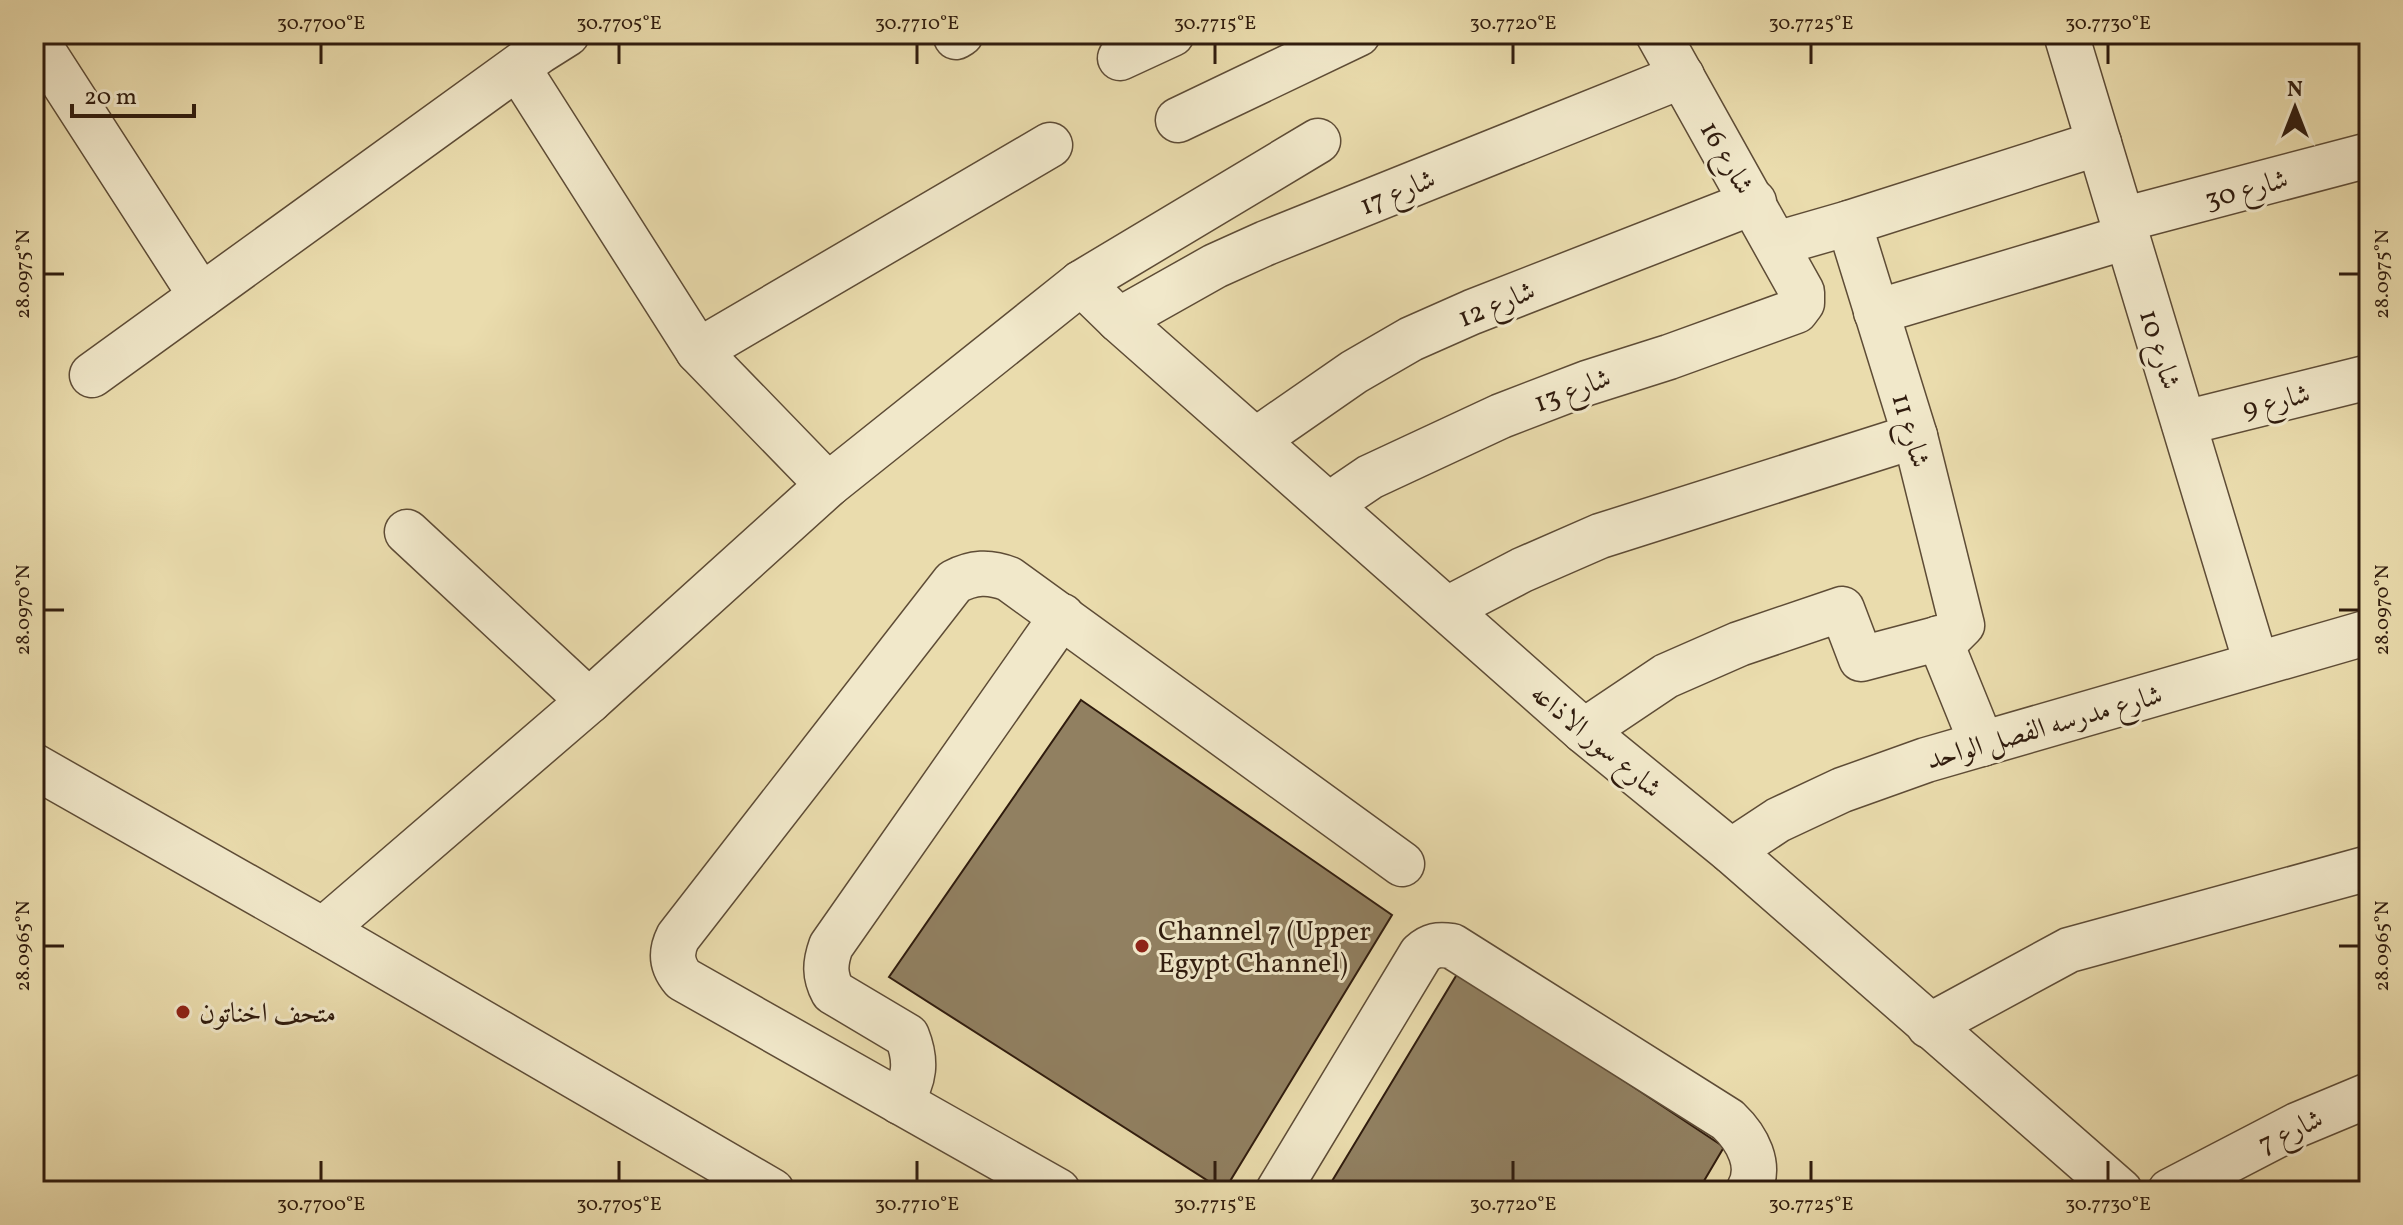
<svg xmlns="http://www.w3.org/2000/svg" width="2403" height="1225" font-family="Vollkorn,Amiri,serif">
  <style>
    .building { fill: #918061; stroke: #301c0e; stroke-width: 2 }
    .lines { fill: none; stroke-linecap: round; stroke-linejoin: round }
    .minor-casing { stroke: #5e4c36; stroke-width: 47 }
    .minor { stroke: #f1e8ca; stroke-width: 44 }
    .ticks { fill: none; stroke: #301c0e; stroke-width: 3 }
    .poi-dot { fill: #8f2418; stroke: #f1e8ca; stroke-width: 3 }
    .labels { text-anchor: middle; stroke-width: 6; stroke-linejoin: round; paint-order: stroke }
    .street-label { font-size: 28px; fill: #301c0e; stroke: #f1e8ca }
    .poi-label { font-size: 28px; fill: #301c0e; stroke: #f1e8ca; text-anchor: start }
    .neatline { fill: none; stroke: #301c0e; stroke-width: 3 }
    .ticks-label { font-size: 20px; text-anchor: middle; fill: #301c0e }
  </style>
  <rect width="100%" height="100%" fill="#eadcad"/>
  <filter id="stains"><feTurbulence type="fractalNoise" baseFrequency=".0025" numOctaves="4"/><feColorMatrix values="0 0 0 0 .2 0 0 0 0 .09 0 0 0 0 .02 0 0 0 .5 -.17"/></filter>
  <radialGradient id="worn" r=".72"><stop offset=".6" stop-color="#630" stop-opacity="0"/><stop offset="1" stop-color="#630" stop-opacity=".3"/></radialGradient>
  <g class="building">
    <path d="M1081,700l311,215 -168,276 -335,-214z"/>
    <path d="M1459,971l265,176 -26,44h-372z"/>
  </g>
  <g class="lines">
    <g class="minor-casing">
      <g id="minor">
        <path d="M2066,34l190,629"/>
        <path d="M34,37l167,259"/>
        <path d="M956,37l5,-3"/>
        <path d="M1120,58l52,-24"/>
        <path d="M518,68l180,283 130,134"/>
        <path d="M1178,120l180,-86"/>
        <path d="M2122,220l247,-65"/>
        <path d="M1776,244l73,-21 250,-80"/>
        <path d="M1081,283l38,37 465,411 147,120 389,340"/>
        <path d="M1876,312l251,-75"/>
        <path d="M1119,320l96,-54 51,-23 416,-167"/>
        <path d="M698,351l352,-206"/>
        <path d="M92,375l448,-324 27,-17"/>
        <path d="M2184,423l185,-46"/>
        <path d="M1256,440l98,-68 57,-33 61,-27 282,-110"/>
        <path d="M1332,507l13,-13 25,-17 131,-61 86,-33 82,-26 127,-46 6,-8v-11l-144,-258"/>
        <path d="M407,532l182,169"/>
        <path d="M1447,609l75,-39 78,-34 315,-100"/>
        <path d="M1939,638l43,106"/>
        <path d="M1584,731l82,-55 73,-32 103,-35 19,50 91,-24 10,-10 -47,-189 -66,-213"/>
        <path d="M34,766l289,164 449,261"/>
        <path d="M1731,851l47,-31 64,-30 84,-30 443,-128"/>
        <path d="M323,930l266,-229 239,-216 253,-202 237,-142"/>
        <path d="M1929,1026l140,-76 300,-82"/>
        <path d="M900,1102c15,-22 17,-41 7,-66l-74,-44c-9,-17 -8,-29 -2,-46l231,-330"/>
        <path d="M1058,1191l-375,-212c-11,-13 -13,-26 -5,-42l276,-355c19,-10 35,-11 55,-3l393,285"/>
        <path d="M1278,1191l143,-237c10,-9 17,-10 31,-8l276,174c19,18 35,46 20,71"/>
        <path d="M2170,1191l127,-66 72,-30"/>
      </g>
    </g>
    <use href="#minor" class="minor"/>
  </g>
  <path class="ticks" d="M321,44v20M619,44v20M917,44v20M1215,44v20M1513,44v20M1811,44v20M2108,44v20M44,274h20M2339,274h20M44,610h20M2339,610h20M44,946h20M2339,946h20M321,1161v20M619,1161v20M917,1161v20M1215,1161v20M1513,1161v20M1811,1161v20M2108,1161v20"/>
  <g class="poi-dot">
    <circle cx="1142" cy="946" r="8"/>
    <circle cx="183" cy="1012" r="8"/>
  </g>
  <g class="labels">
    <g class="street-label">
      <text transform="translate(1728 157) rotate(60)" y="10">شارع 16</text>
      <text transform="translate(2246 188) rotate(-15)" y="10">شارع 30</text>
      <text transform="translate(1397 191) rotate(-22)" y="10">شارع 17</text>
      <text transform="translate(1496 303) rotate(-22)" y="10">شارع 12</text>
      <text transform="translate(2161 349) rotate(73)" y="10">شارع 10</text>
      <text transform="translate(1572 389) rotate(-20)" y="10">شارع 13</text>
      <text transform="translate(2276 400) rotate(-14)" y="10">شارع 9</text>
      <text transform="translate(1912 430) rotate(74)" y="10">شارع 11</text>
      <text transform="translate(2044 726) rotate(-16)" y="10">شارع مدرسه الفصل الواحد</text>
      <text transform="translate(1597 740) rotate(40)" y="10">شارع سور الاذاعه</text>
      <text transform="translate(2290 1130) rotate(-25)" y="10">شارع 7</text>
    </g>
    <g class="poi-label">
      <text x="1158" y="940">Channel 7 (Upper<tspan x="1158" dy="32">Egypt Channel)</tspan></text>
      <text x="199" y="1022">متحف اخناتون</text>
    </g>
  </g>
  <rect width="2403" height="1225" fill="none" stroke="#eadcad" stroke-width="88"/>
  <g transform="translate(2295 108)" stroke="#f1e8ca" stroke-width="6" paint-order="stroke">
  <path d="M0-6L14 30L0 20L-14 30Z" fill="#301c0e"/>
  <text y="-12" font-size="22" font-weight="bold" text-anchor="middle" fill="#301c0e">N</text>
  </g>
  <path d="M72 104v12h122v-12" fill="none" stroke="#301c0e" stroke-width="4"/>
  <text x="84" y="104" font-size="24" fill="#301c0e" stroke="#f1e8ca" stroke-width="6" paint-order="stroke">20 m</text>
  <rect x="44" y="44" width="2315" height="1137" class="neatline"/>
  <g class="ticks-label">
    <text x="321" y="29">30.7700°E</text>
    <text x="619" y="29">30.7705°E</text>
    <text x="917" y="29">30.7710°E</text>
    <text x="1215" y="29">30.7715°E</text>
    <text x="1513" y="29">30.7720°E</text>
    <text x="1811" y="29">30.7725°E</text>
    <text x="2108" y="29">30.7730°E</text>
    <text transform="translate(22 274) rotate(-90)" y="7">28.0975°N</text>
    <text transform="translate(2381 274) rotate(-90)" y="7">28.0975°N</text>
    <text transform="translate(22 610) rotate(-90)" y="7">28.0970°N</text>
    <text transform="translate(2381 610) rotate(-90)" y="7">28.0970°N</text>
    <text transform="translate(22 946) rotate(-90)" y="7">28.0965°N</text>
    <text transform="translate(2381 946) rotate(-90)" y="7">28.0965°N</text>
    <text x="321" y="1210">30.7700°E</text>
    <text x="619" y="1210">30.7705°E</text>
    <text x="917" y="1210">30.7710°E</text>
    <text x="1215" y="1210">30.7715°E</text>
    <text x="1513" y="1210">30.7720°E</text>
    <text x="1811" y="1210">30.7725°E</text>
    <text x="2108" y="1210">30.7730°E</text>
  </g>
  <rect width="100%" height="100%" filter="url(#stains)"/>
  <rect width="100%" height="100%" fill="url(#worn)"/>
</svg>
